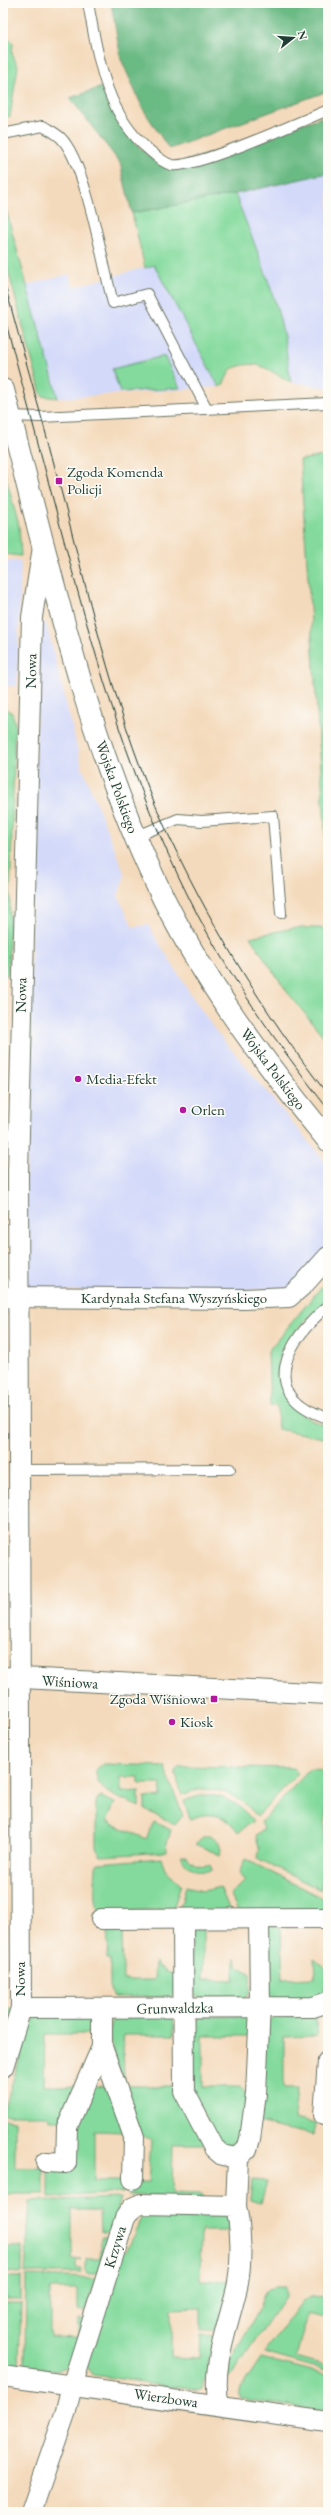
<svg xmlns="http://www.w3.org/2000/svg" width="331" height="2515" font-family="'EB Garamond',serif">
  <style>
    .built { fill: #d3d9f9 }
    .green { fill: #84da9d; stroke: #528c68 }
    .forest { fill: #6bba84; stroke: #457c5c }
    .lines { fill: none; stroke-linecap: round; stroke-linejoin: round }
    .service-casing { stroke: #6a7464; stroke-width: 12 }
    .minor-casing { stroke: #6a7464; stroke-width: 22 }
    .tertiary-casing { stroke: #6a7464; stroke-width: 24 }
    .service { stroke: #fff; stroke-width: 10 }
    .minor { stroke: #fff; stroke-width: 20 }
    .tertiary { stroke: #fff; stroke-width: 22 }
    .tram { stroke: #1f3d34; stroke-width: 1 }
    .poi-dot { fill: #b5179e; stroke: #fdfcf7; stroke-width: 1.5 }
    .labels { text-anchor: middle; stroke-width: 3; stroke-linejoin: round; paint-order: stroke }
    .poi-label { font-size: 15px; fill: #1f3d34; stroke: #fdfcf7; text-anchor: start }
    .street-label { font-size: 15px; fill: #1f3d34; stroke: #fdfcf7 }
  </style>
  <rect width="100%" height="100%" fill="#fdfcf7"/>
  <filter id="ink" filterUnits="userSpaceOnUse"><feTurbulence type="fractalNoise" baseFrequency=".025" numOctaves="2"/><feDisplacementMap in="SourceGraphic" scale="8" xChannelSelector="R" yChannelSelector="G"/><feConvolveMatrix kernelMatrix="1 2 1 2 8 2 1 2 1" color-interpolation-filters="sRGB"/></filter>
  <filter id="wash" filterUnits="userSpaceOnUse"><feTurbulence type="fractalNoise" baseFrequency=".012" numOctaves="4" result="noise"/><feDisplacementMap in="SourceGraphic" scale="16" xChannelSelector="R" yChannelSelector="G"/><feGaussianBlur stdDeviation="0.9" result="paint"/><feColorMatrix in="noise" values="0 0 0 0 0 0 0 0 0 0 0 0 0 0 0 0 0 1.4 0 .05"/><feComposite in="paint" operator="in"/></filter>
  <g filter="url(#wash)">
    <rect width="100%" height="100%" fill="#f4dabc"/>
    <g class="built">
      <path d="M328,173v215l-37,-6 -7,-46 -11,-38 -10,-32 -28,-72z"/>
      <path d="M154,265l65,122 -161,11 -31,-113 42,-11 4,13z"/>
      <path d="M3,561h18l-4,125h-12l-2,107z"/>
      <path d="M46,623l36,144 43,108 -7,21 15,31 15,-2 43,70 24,35 113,135v84l-37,40 -268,2 16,-667z"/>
    </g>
    <g class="green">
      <path d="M3,31l10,12 -1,11 6,12 -8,50 -7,3z"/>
      <path d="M235,194c18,47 39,94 49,143 3,15 4,30 7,45 -24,-11 -31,-25 -60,-13l-8,16 -4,2 -65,-122 -9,3 -13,-55z"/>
      <path d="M3,199l55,199 -16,-2 -2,-6 -37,-138z"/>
      <path d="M164,356l16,32 -60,4 -8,-23z"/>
      <path d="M328,455v418l-28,-413z"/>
      <path d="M3,466l16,60 2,30 -18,-2z"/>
      <path d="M4,707l8,6 3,10 -7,252h-5z"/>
      <path d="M294,928h34v114l-40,-49 -38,-56z"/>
      <path d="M328,1279v22c-15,14 -34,28 -44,46 -18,32 10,74 44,78v14l-50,-10 -1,-23h-7l-2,-55z"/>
      <path d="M104,1764l60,2 19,50 -8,8 -30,-14v-12l16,-1v-13h-22v-7h-18v15l18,-1v16c-18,-9 -45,-14 -43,-38z"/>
      <path d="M181,1766l112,2 5,5 -41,44c-18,-25 -46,-35 -75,-22l-7,-23 2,-4z"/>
      <path d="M328,1768v14l-7,108 -64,-32 2,-11 -3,-11 8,-7 -3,-7 49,-53 16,1z"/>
      <path d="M202,1795c23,0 37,8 51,26l-15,11c-12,-18 -29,-21 -48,-13l-6,-18z"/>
      <path d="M101,1797l14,6 -8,18 39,18 8,-17 17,8 -4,13v9l-66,4 -5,-8v-45l1,-3z"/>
      <path d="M204,1836c13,-1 19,8 16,19l-25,-11z"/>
      <path d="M180,1856h7c4,8 14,12 23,8l2,6c-14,4 -24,-2 -32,-14z"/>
      <path d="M161,1858l5,13 15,14 -8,24 -73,3c-9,-8 -4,-34 -4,-45l2,-4z"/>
      <path d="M245,1859l83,42v11l-89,1 -9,-19 16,-14 -7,-7z"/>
      <path d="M186,1887l17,4 17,-4 11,26h-53z"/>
      <path d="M268,1922l13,6 2,51 32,-1 -1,-19 13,10c1,11 0,22 -10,30l-44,-1 -4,-7z"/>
      <path d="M192,1925l11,3v51l31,1 1,-22 3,7 12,9c0,11 3,21 -8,25l-44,-1 -3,-2 -1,-17 -4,-1z"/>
      <path d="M108,1928h14l1,52h31l1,-19 3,6 17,9 -1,19 -2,2h-58l-4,-7v-31h-3z"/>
      <path d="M3,2007l10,3 -7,19v-10l-3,-1z"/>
      <path d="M36,2016l51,1 4,7 -2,10h-44l-1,52h36l-19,34h-12l-1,-5h-45l23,-79z"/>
      <path d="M169,2016l5,4v15h-51l1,51h51l32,58h-34l-1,49 29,1 2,4 -75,-3v-13h20l3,-41 -14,-9 -28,-97 4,-18z"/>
      <path d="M243,2016l8,6v14h-48v51h38l8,12 -6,45 -24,1 -31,-64 6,-59 7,-5z"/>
      <path d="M276,2016l40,2 2,18 -34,1v51h13l-3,31 22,5 -2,11 -57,-12 8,-101z"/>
      <path d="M91,2086l18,1 20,55h-5l-1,-10 -29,-1v50h30l-1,12 -74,4v-29z"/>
      <path d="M3,2119l12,1v48h29v26h-41z"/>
      <path d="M252,2180l15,1 -6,22 -11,-3z"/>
      <path d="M121,2198l-10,34h-10l-1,-22h-28v49h9l-5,2v8h6l-1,4h-56l5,-72z"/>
      <path d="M225,2212l6,19h-30l-1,49 30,1 -13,46 -4,3h-12v-22l-30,1v48l29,1 1,-23 14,1 -12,52 -5,2 -105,-15 -6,-11 29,-102 11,-12 16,-37z"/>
      <path d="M101,2237h8l-11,36h-12v-14h15z"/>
      <path d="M3,2247h19v26l-19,-1z"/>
      <path d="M26,2276l71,2 -12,33 -7,-1v-21h-28v48l28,1v-18h7l-15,45c-13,9 -31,3 -45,0z"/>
      <rect x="5" y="2277" width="16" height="22"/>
      <path d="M286,2287v8l-51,76 -7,7c-6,-12 24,-53 30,-66 4,-6 4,-15 8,-20 3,-6 15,-5 20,-5z"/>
      <path d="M328,2296v23l-20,-5 -12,43 32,9v5l-64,-18 37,-50 10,-6z"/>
      <path d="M4,2303h17l-2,62 -16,-2z"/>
      <path d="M261,2358l67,17v37l-87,-13 -2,-4 2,-7z"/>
    </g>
    <g class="forest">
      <path d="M111,3h217v88l-159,58 -26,-40 -22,-50z"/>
      <path d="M102,87c13,30 34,64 63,81l163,-53v58l-93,21 -103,19 -12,-50 -50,-65z"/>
    </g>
  </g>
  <g filter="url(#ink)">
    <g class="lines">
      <g class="service-casing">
        <g id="service">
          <path d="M88,3c10,53 17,111 61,147 7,6 14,13 23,15 22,4 130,-44 156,-55"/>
          <path d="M3,134l40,-8c6,4 13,7 18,12 25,25 42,128 52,165l34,-9 60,115"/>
          <path d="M10,416l30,1 288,-14"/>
          <path d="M135,837l43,-18 24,2 71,-5 8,97"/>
          <path d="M328,1306c-42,35 -72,89 0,112"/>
          <path d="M19,1470l211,-1"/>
        </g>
      </g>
      <g class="minor-casing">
        <g id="minor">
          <path d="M3,1297l241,2 45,-2 14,-12 25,-28"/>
          <path d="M3,1677l325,17"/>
          <path d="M101,1919l227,-1"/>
          <path d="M183,1919l1,172 30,57 8,7 16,3"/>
          <path d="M21,2008l292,-1 15,-5"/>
          <path d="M102,2008v39l32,90 -1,42"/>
          <path d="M3,2067l18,-59 -3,-835 14,-556 11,-70"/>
          <path d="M324,2115l4,-54"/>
          <path d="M46,2162l20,1 1,-36 35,-80"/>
          <path d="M236,2206l2,-48 9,-9 3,-10 6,-45 4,-88 -1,-87"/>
          <path d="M3,2376l325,46"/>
          <path d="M31,2512l35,-101 6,-25 53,-168 7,-10 9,-4 95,2c5,23 6,53 2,77 -8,39 -28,83 -19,122"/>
        </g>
      </g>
      <g class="tertiary-casing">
        <path id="tertiary" d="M3,390c44,164 80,341 154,495 44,93 106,176 171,255"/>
      </g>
      <use href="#service" class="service"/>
      <use href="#minor" class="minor"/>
      <use href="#tertiary" class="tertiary"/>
      <g class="tram">
        <path d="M3,278c20,75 42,149 61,224 28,109 54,220 100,323 44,97 99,186 164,270"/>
        <path d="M3,312c21,79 42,157 63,236 32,120 67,238 123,350 37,75 87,144 139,211"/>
      </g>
    </g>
  </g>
  <g class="poi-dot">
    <rect x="55" y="477" width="8" height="8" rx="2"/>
    <circle cx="78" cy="1079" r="4"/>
    <circle cx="183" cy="1110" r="4"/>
    <rect x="210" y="1695" width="8" height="8" rx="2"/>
    <circle cx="172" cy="1722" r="4"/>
  </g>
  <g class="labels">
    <g class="poi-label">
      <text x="67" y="477">Zgoda Komenda<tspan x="67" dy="17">Policji</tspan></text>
      <text x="86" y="1084">Media-Efekt</text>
      <text x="191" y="1115">Orlen</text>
      <text x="206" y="1704" text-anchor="end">Zgoda Wiśniowa</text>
      <text x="180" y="1727">Kiosk</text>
    </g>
    <g class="street-label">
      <text transform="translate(31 671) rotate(-89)" y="5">Nowa</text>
      <text transform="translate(117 787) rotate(70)" y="5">Wojska Polskiego</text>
      <text transform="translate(21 995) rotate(-89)" y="5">Nowa</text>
      <text transform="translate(273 1069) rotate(53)" y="5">Wojska Polskiego</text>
      <text x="174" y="1303">Kardynała Stefana Wyszyńskiego</text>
      <text transform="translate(70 1682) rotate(3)" y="5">Wiśniowa</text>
      <text transform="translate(20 1979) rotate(-90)" y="5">Nowa</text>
      <text transform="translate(175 2008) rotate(-1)" y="5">Grunwaldzka</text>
      <text transform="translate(115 2247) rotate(-73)" y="5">Krzywa</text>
      <text transform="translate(166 2398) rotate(8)" y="5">Wierzbowa</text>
    </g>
  </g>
  <rect width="331" height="2515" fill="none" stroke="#fdfcf7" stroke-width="16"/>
  <g transform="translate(293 38) rotate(73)" stroke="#fdfcf7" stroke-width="3" paint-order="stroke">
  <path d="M0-3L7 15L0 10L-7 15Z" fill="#1f3d34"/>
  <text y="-6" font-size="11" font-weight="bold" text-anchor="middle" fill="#1f3d34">N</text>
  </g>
</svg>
